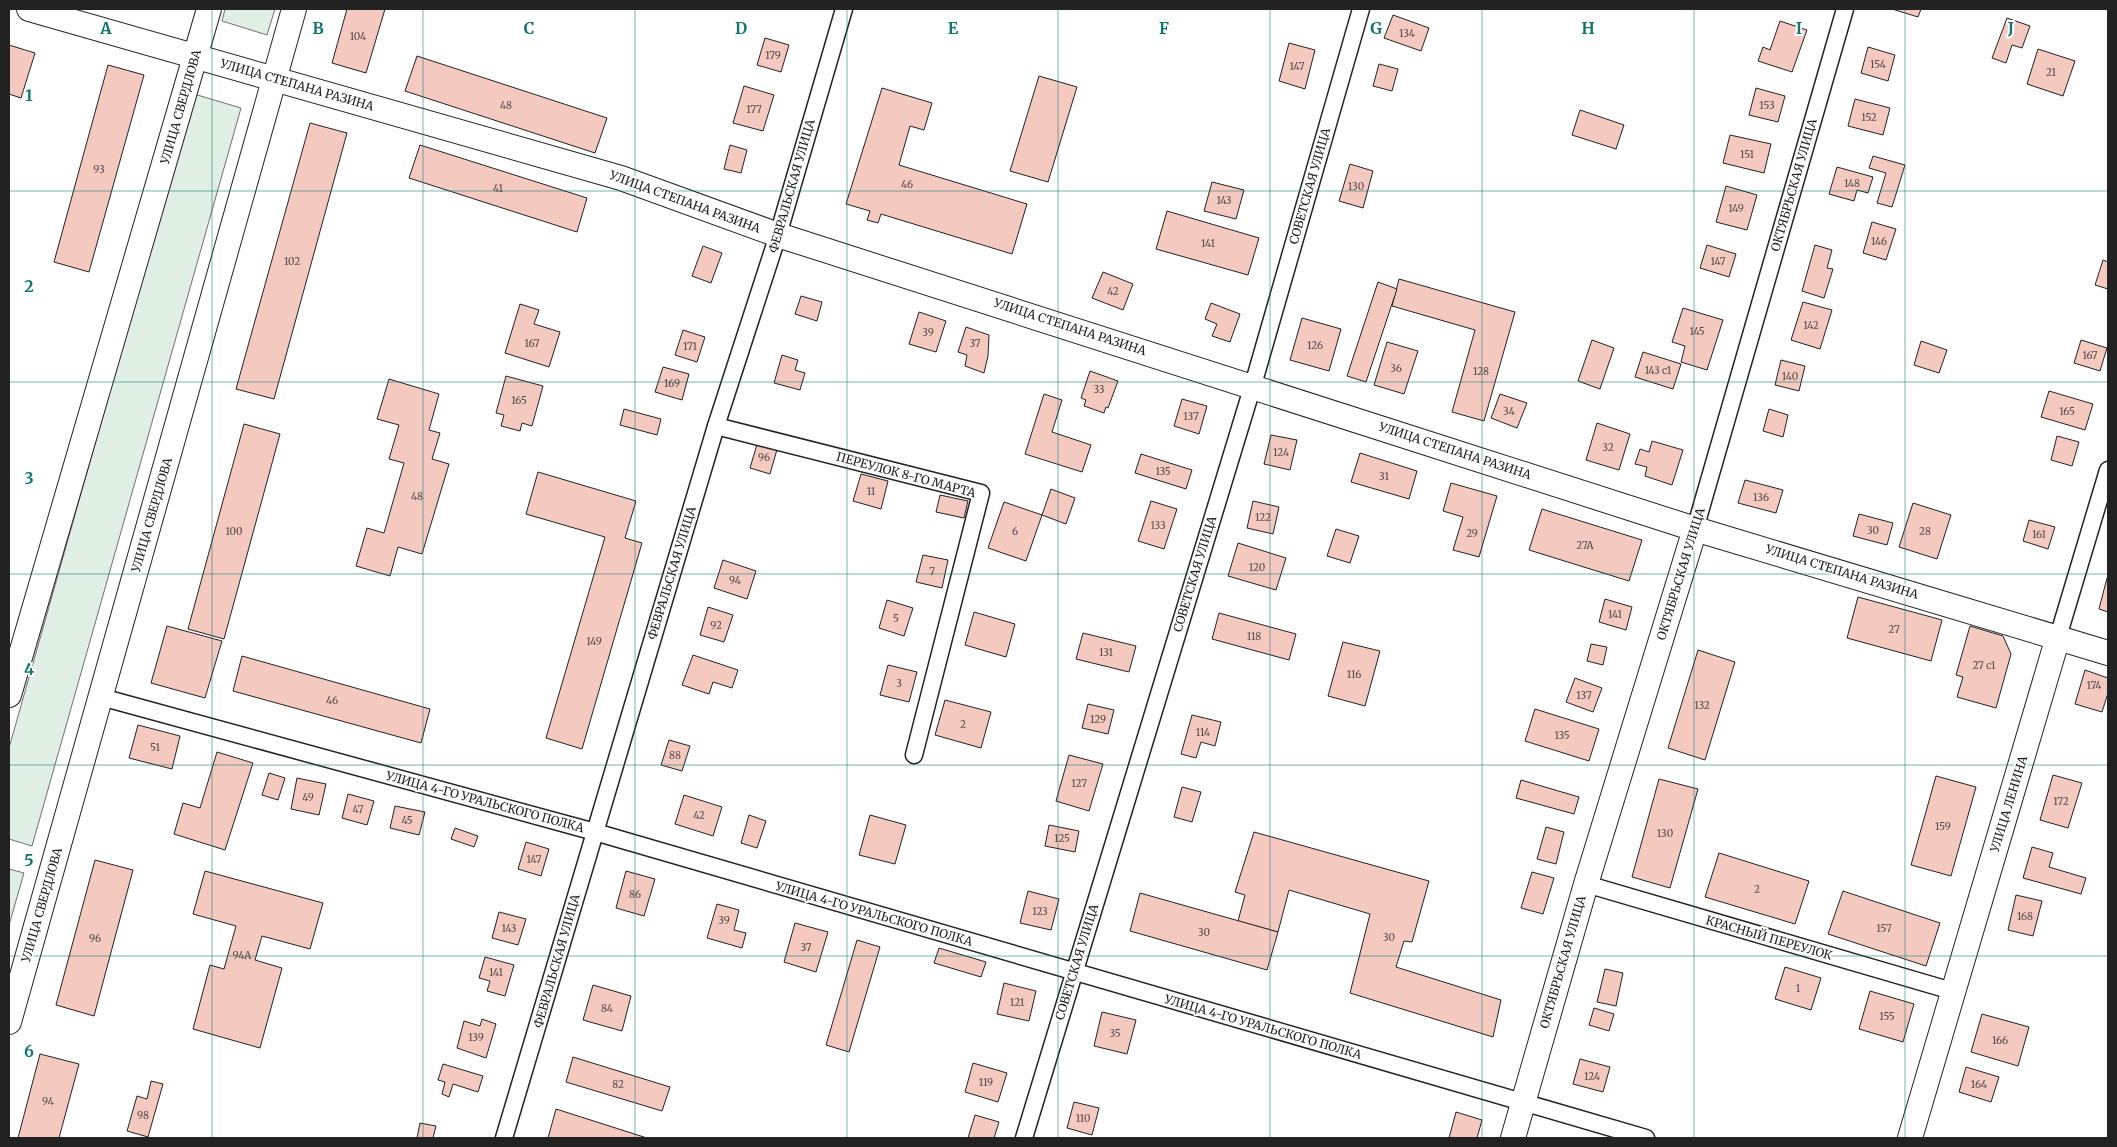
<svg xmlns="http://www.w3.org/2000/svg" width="2117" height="1147" font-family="Merriweather,serif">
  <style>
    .green { fill: #e0efe3; stroke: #6f6f6f }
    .building { fill: #f3c9c0; stroke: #222 }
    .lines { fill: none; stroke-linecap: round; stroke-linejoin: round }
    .street-casing { stroke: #222; stroke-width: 19 }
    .secondary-casing { stroke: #222; stroke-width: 26 }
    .street { stroke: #fff; stroke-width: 16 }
    .secondary { stroke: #fff; stroke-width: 24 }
    .grid { fill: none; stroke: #0f766e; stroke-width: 1; stroke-opacity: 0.55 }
    .labels { text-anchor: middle; stroke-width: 4; stroke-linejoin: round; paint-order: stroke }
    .number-label { font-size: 10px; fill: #564c4a }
    .street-label { font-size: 12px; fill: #222; stroke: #fff }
    .grid-label { font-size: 16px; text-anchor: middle; font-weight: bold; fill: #0f766e; stroke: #fff; stroke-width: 4; stroke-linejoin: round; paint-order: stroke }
  </style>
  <rect width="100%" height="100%" fill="#fff"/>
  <g class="green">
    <path d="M225,9h50l-8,26 -45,-14z"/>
    <path d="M194,94l47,14 -209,738 -23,-7v-91z"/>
    <path d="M9,869l15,4 -15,52z"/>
  </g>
  <g class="building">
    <path d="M347,9h38l-19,64 -34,-10z"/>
    <path d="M1892,9h29l-3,8z"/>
    <path d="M1393,15l36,13 -8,23 -37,-13z"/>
    <path d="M2007,18l23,8 -8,22 -10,-3 -6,18 -14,-5z"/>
    <path d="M1780,21l27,9 -15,42 -34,-11 5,-14 7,3z"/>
    <path d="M765,38l24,7 -8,27 -24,-7z"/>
    <path d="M1289,43l26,7 -10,39 -26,-8z"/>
    <path d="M9,45l26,8 -14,45 -12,-4z"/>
    <path d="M1868,47l27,8 -7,26 -27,-8z"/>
    <path d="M2038,49l37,12 -12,35 -36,-12z"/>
    <path d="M417,56l190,62 -12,35 -190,-62z"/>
    <path d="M1379,64l19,5 -6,22 -19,-5z"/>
    <path d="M108,65l36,10 -55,197 -35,-10z"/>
    <path d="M1039,76l38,11 -29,95 -38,-11z"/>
    <path d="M744,86l30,9 -11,36 -30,-8z"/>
    <path d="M882,88l50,15 -8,27 -14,-4 -11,39 128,39 -15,50 -131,-40 -3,9 -11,-3 3,-9 -24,-7z"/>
    <path d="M1756,88l29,8 -7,26 -29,-7z"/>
    <path d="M1855,99l35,9 -7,27 -35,-9z"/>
    <path d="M1580,110l44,15 -8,24 -44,-14z"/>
    <path d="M310,123l37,10 -73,266 -38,-10z"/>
    <path d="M1730,135l41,9 -7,29 -41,-10z"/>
    <path d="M420,145l167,53 -10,34 -168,-54z"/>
    <path d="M730,145l17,5 -6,23 -17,-4z"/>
    <path d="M1873,156l32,9 -13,42 -15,-4 9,-30 -17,-5z"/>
    <path d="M1350,164l23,7 -10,37 -24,-7z"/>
    <path d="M1837,167l36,10 -5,16 -11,-3 -3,11 -25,-7z"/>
    <path d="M1212,182l32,8 -8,29 -32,-8z"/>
    <path d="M1726,186l31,9 -10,35 -31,-8z"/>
    <path d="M1167,211l92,27 -11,37 -92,-26z"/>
    <path d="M1872,222l24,7 -10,31 -23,-7z"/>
    <path d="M1707,245l29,9 -7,23 -29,-9z"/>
    <path d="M1815,245l17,5 -5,18 6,1 -9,29 -22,-7z"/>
    <path d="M703,246l19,7 -11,30 -19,-7z"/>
    <path d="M2103,260l5,2v27l-13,-4z"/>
    <path d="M1103,272l30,12 -10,26 -31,-12z"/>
    <path d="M1399,279l116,33 -31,109 -32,-9 23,-82 -83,-24z"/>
    <path d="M1378,282l19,7 -31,93 -19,-6z"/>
    <path d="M801,296l21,6 -5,19 -22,-7z"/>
    <path d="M1803,302l29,8 -12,39 -29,-9z"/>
    <path d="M1211,303l29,11 -10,28 -18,-6 5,-12 -12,-5z"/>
    <path d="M520,304l19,6 -5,14 26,8 -11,35 -44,-14z"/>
    <path d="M1683,308l40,12 -16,50 -26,-8 4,-16 -13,-4z"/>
    <path d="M919,312l27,9 -10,31 -27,-8z"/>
    <path d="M1302,318l39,11 -12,42 -39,-11z"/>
    <path d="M966,327l23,8 -1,21 -4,17 -19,-7 2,-11 -9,-3z"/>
    <path d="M683,330l22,7 -8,25 -22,-7z"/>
    <path d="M1592,340l22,8 -14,41 -22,-8z"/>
    <path d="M2081,340l26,8 -7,23 -26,-8z"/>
    <path d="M1921,341l26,9 -8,23 -25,-8z"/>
    <path d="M1387,342l31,9 -14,43 -30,-9z"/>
    <path d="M1643,352l38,12 -8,25 -38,-12z"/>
    <path d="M782,355l16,5 -3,10 10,3 -5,17 -26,-7z"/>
    <path d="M1781,360l24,6 -6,25 -24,-6z"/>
    <path d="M663,367l26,7 -7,26 -27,-8z"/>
    <path d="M1090,371l28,10 -10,27 -2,-1 -2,6 -20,-7 2,-6 -5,-2z"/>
    <path d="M506,376l37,10 -11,40 -10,-3 -2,8 -19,-5 3,-11 -8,-2z"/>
    <path d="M389,379l50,15 -10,36 11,3 -8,26 17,5 -27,90 -24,-7 -8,29 -34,-10 11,-38 17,5 20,-70 -15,-4 10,-34 -22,-6z"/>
    <path d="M2049,391l44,13 -8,26 -44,-13z"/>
    <path d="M1044,394l18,6 -10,32 39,13 -9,27 -57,-18z"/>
    <path d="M1500,394l27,9 -10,25 -26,-10z"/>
    <path d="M1182,399l25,7 -8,28 -25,-8z"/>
    <path d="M624,409l37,10 -4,16 -37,-10z"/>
    <path d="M1769,409l19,6 -5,22 -20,-6z"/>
    <path d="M1597,423l33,11 -11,36 -33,-10z"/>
    <path d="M244,424l36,10 -56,205 -36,-10z"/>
    <path d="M1271,435l26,5 -7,30 -26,-6z"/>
    <path d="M2057,436l22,6 -7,24 -21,-6z"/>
    <path d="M758,441l20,5 -8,28 -20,-6z"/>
    <path d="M1652,441l31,9 -11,35 -27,-9 2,-9 -12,-3 5,-15 9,3z"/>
    <path d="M1360,453l57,18 -8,28 -58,-17z"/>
    <path d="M1141,454l51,16 -6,19 -51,-16z"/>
    <path d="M538,472l98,29 -11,37 17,5 -60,206 -36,-11 59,-201 -79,-23z"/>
    <path d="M861,474l27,7 -7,28 -28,-8z"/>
    <path d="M1745,480l38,10 -7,23 -38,-10z"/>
    <path d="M1451,483l46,13 -18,61 -26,-7 10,-33 -20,-6z"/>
    <path d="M1051,489l24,9 -9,26 -24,-9z"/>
    <path d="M940,495l28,6 -4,17 -28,-6z"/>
    <path d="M1151,501l26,8 -13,40 -26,-8z"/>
    <path d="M1253,501l26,6 -6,27 -26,-6z"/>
    <path d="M1004,502l38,13 -16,46 -38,-13z"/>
    <path d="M1913,503l38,12 -14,44 -38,-12z"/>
    <path d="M1542,509l100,31 -13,41 -100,-31z"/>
    <path d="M1859,514l34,9 -6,22 -34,-9z"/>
    <path d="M2029,520l26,7 -7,22 -25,-8z"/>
    <path d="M1336,529l23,7 -9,27 -23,-7z"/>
    <path d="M1238,543l48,15 -10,32 -48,-14z"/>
    <path d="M923,555l25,5 -6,28 -26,-6z"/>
    <path d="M723,560l33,11 -9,28 -33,-11z"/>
    <path d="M2107,578h1v34l-9,-3z"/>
    <path d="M1858,597l84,23 -11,41 -84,-23z"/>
    <path d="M1605,599l27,8 -6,23 -27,-8z"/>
    <path d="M887,600l26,8 -9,28 -25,-8z"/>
    <path d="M708,607l25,8 -9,27 -24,-7z"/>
    <path d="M974,612l41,12 -9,33 -41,-12z"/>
    <path d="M1219,613l77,21 -7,26 -77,-21z"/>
    <path d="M167,626l55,15 -17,57 -54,-15z"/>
    <path d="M1970,626l33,10 8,18 -15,54 -39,-11 6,-20 -7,-2z"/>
    <path d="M1083,633l53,13 -7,26 -53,-13z"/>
    <path d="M1343,642l37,9 -15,55 -37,-10z"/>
    <path d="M1591,644l16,3 -4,18 -16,-4z"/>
    <path d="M1698,650l37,12 -30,98 -37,-12z"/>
    <path d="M693,655l45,15 -6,18 -19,-6 -4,12 -27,-9z"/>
    <path d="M242,656l188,53 -9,34 -188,-52z"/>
    <path d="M888,665l29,7 -8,30 -29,-7z"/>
    <path d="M2085,670l23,8v15l-6,19 -27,-8z"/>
    <path d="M1575,678l27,10 -9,24 -27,-10z"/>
    <path d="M945,700l46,12 -10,36 -46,-13z"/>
    <path d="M1088,704l26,6 -6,24 -26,-6z"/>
    <path d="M1535,709l64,20 -10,32 -64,-20z"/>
    <path d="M1192,715l29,7 -6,24 -14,-4 -5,16 -15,-4z"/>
    <path d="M138,725l42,11 -8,33 -43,-11z"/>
    <path d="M669,740l21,6 -8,25 -21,-6z"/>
    <path d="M217,752l36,11 -28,87 -51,-16 9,-31 17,5z"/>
    <path d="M1069,755l34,9 -14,47 -33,-10z"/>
    <path d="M269,773l16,5 -7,22 -16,-5z"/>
    <path d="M2053,775l29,8 -14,45 -28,-8z"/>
    <path d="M1936,776l40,11 -25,89 -40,-11z"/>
    <path d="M297,778l29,6 -7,31 -28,-6z"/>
    <path d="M1659,779l39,10 -28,99 -38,-11z"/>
    <path d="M1521,780l58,17 -5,17 -58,-16z"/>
    <path d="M1182,787l19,5 -9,30 -18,-5z"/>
    <path d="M348,794l26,7 -7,24 -25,-7z"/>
    <path d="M684,795l38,12 -9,29 -38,-12z"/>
    <path d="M395,806l30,6 -6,23 -29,-7z"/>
    <path d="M749,815l17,6 -9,27 -16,-5z"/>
    <path d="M870,815l36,10 -11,39 -36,-9z"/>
    <path d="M1049,825l30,6 -4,21 -30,-6z"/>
    <path d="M1546,827l18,5 -8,32 -19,-5z"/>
    <path d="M455,828l23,8 -4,11 -23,-8z"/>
    <path d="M1254,832l175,49 -17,61 -8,-1 -8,26 105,33 -8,37 -143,-44 20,-79 -81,-24 -11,42 -40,-11 7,-26 -10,-3z"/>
    <path d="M526,842l23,7 -8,27 -23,-7z"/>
    <path d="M2032,847l21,6 -4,14 37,11 -5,16 -58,-16z"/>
    <path d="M1719,853l90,28 -14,43 -90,-27z"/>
    <path d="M95,860l38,10 -39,146 -38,-11z"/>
    <path d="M205,871l118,32 -13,46 -48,-13 -7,24 27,8 -22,80 -67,-19 17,-64 14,4 12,-43 -43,-12z"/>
    <path d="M626,871l29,8 -11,37 -28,-8z"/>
    <path d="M1532,872l22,6 -11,36 -22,-6z"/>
    <path d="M1028,891l31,8 -8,31 -31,-7z"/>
    <path d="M1843,891l97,32 -14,43 -98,-32z"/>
    <path d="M1140,893l138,39 -11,38 -137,-39z"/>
    <path d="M2016,895l26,6 -9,35 -25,-6z"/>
    <path d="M717,904l22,6 -5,20 12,3 -4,15 -35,-10z"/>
    <path d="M499,912l27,7 -8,26 -26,-7z"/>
    <path d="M795,923l33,9 -12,40 -32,-10z"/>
    <path d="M857,940l23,7 -31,105 -23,-7z"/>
    <path d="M939,948l47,14 -5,15 -47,-14z"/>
    <path d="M485,957l29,8 -9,31 -18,-5 3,-10 -11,-3z"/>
    <path d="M1785,967l36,11 -10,32 -36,-11z"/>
    <path d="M1605,969l18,4 -7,33 -19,-4z"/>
    <path d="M1004,983l32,8 -7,30 -32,-7z"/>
    <path d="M593,985l38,11 -9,35 -39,-11z"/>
    <path d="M1870,991l44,13 -11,38 -44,-13z"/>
    <path d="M1594,1008l20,6 -5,17 -20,-6z"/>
    <path d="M1102,1012l34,8 -9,34 -33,-8z"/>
    <path d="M1982,1014l47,13 -11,39 -47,-14z"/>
    <path d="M482,1019l14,5 -10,34 -29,-10 7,-27 16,5z"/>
    <path d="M40,1054l39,10 -20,74h-41z"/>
    <path d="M573,1057l97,30 -8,24 -96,-29z"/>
    <path d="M1580,1059l30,8 -7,25 -30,-8z"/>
    <path d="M973,1063l34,10 -9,29 -33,-10z"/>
    <path d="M443,1064l40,12 -5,16 -25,-8 -4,13 -7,-3 3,-12 -7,-2z"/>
    <path d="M1966,1067l33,10 -8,25 -32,-10z"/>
    <path d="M151,1081l12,3 -15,53 -21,-6 10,-35 10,3z"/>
    <path d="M1074,1102l25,6 -7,27 -25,-7z"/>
    <path d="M556,1109l91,29h-99z"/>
    <path d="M1456,1112l26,8 -5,18h-28z"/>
    <path d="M975,1115l24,7 -5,16h-26z"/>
    <path d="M420,1123l16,3 -3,12h-16z"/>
  </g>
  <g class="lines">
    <g class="street-casing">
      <g id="street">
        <path d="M716,426l265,67 -67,262"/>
        <path d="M1695,529l150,-520"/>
        <path d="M2058,637l50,-167"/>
        <path d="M101,697l494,135 1051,306"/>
        <path d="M1586,884l366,107"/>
        <path d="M504,1138l212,-712 62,-191 66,-226"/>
        <path d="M1024,1138l229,-753 108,-376"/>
      </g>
    </g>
    <g class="secondary-casing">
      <g id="secondary">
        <path d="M29,9l592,169 157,57 917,294 413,124"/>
        <path d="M9,695l200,-686"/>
        <path d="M9,1022l285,-1013"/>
        <path d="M1513,1138l73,-254 109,-355"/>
        <path d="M1910,1138l148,-501"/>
      </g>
    </g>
    <use href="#street" class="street"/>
    <use href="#secondary" class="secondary"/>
  </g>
  <path class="grid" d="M212,9v1129M423,9v1129M635,9v1129M847,9v1129M1058,9v1129M1270,9v1129M1482,9v1129M1694,9v1129M1905,9v1129M9,191h2099M9,382h2099M9,574h2099M9,765h2099M9,956h2099"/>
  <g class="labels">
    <g class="number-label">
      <text x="1407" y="37">134</text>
      <text x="358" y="40">104</text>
      <text x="773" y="59">179</text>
      <text x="1878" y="68">154</text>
      <text x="1297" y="70">147</text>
      <text x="2051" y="76">21</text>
      <text x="506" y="109">48</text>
      <text x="1767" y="109">153</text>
      <text x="754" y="113">177</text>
      <text x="1869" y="121">152</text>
      <text x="1747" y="158">151</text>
      <text x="99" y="173">93</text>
      <text x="1852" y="187">148</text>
      <text x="907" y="188">46</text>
      <text x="1356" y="190">130</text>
      <text x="498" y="192">41</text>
      <text x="1224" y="204">143</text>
      <text x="1736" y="212">149</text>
      <text x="1879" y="245">146</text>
      <text x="1208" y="247">141</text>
      <text x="292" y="265">102</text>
      <text x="1718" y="265">147</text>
      <text x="1113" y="295">42</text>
      <text x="1811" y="329">142</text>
      <text x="1697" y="335">145</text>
      <text x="928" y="336">39</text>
      <text x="532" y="347">167</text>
      <text x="975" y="347">37</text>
      <text x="1315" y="349">126</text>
      <text x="690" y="350">171</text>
      <text x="2090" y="359">167</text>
      <text x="1396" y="372">36</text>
      <text x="1658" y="374">143 с1</text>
      <text x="1481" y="375">128</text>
      <text x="1790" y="380">140</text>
      <text x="672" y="387">169</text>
      <text x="1099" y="393">33</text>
      <text x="519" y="404">165</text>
      <text x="1509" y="415">34</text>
      <text x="2067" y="415">165</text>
      <text x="1191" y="420">137</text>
      <text x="1608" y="451">32</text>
      <text x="1281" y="456">124</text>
      <text x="764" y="461">96</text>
      <text x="1163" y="475">135</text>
      <text x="1384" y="480">31</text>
      <text x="871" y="495">11</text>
      <text x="417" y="500">48</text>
      <text x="1761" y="501">136</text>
      <text x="1263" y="521">122</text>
      <text x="1158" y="529">133</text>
      <text x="1873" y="534">30</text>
      <text x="234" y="535">100</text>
      <text x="1015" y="535">6</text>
      <text x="1925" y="535">28</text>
      <text x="1472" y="537">29</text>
      <text x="2039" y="538">161</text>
      <text x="1585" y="549">27А</text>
      <text x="1257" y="571">120</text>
      <text x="932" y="575">7</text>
      <text x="735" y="584">94</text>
      <text x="1615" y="618">141</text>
      <text x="896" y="622">5</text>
      <text x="716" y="629">92</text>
      <text x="1894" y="633">27</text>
      <text x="1254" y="640">118</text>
      <text x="594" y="645">149</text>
      <text x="1106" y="656">131</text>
      <text x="1984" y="669">27 с1</text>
      <text x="1354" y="678">116</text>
      <text x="899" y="687">3</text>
      <text x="2094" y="689">174</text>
      <text x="1584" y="699">137</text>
      <text x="332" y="704">46</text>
      <text x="1702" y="709">132</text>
      <text x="1098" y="723">129</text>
      <text x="963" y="728">2</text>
      <text x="1203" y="736">114</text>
      <text x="1562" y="739">135</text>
      <text x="155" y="751">51</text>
      <text x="675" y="759">88</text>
      <text x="1079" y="787">127</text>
      <text x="308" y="801">49</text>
      <text x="2061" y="805">172</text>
      <text x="358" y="813">47</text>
      <text x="699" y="819">42</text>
      <text x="407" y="824">45</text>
      <text x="1943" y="830">159</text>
      <text x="1665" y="837">130</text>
      <text x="1062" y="842">125</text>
      <text x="534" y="863">147</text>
      <text x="1757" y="893">2</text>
      <text x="635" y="898">86</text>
      <text x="1040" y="915">123</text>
      <text x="2025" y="920">168</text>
      <text x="724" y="924">39</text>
      <text x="509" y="932">143</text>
      <text x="1884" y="932">157</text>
      <text x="1204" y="936">30</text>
      <text x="1389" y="941">30</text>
      <text x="95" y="942">96</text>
      <text x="806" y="951">37</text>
      <text x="242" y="959">94А</text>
      <text x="496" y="976">141</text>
      <text x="1798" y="992">1</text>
      <text x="1017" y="1006">121</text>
      <text x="607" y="1012">84</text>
      <text x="1887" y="1020">155</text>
      <text x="1115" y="1037">35</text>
      <text x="476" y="1041">139</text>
      <text x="2000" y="1044">166</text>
      <text x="1592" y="1080">124</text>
      <text x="986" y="1086">119</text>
      <text x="618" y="1088">82</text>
      <text x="1979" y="1088">164</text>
      <text x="48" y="1105">94</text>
      <text x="143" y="1119">98</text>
      <text x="1083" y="1122">110</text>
    </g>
    <g class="street-label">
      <text transform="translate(297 85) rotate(16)" y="4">УЛИЦА СТЕПАНА РАЗИНА</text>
      <text transform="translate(181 107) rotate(-74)" y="4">УЛИЦА СВЕРДЛОВА</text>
      <text transform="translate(1794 185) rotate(-74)" y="4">ОКТЯБРЬСКАЯ УЛИЦА</text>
      <text transform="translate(792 186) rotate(-74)" y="4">ФЕВРАЛЬСКАЯ УЛИЦА</text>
      <text transform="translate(1310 186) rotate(-74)" y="4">СОВЕТСКАЯ УЛИЦА</text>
      <text transform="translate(685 202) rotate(20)" y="4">УЛИЦА СТЕПАНА РАЗИНА</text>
      <text transform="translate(1070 327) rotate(18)" y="4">УЛИЦА СТЕПАНА РАЗИНА</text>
      <text transform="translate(1455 451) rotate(18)" y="4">УЛИЦА СТЕПАНА РАЗИНА</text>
      <text transform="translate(906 475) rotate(15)" y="4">ПЕРЕУЛОК 8-ГО МАРТА</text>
      <text transform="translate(152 515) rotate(-74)" y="4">УЛИЦА СВЕРДЛОВА</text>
      <text transform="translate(1842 572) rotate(17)" y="4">УЛИЦА СТЕПАНА РАЗИНА</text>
      <text transform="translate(672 573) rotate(-73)" y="4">ФЕВРАЛЬСКАЯ УЛИЦА</text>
      <text transform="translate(1195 574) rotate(-73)" y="4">СОВЕТСКАЯ УЛИЦА</text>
      <text transform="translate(1681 574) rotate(-73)" y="4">ОКТЯБРЬСКАЯ УЛИЦА</text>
      <text transform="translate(485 802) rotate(15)" y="4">УЛИЦА 4-ГО УРАЛЬСКОГО ПОЛКА</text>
      <text transform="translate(2009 804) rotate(-73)" y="4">УЛИЦА ЛЕНИНА</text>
      <text transform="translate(42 905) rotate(-74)" y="4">УЛИЦА СВЕРДЛОВА</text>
      <text transform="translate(874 914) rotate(16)" y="4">УЛИЦА 4-ГО УРАЛЬСКОГО ПОЛКА</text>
      <text transform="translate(1769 938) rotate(16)" y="4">КРАСНЫЙ ПЕРЕУЛОК</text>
      <text transform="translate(557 961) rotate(-74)" y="4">ФЕВРАЛЬСКАЯ УЛИЦА</text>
      <text transform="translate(1077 962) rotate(-73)" y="4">СОВЕТСКАЯ УЛИЦА</text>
      <text transform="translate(1563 962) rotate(-74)" y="4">ОКТЯБРЬСКАЯ УЛИЦА</text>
      <text transform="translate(1263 1027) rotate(16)" y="4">УЛИЦА 4-ГО УРАЛЬСКОГО ПОЛКА</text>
    </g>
  </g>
  <g class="grid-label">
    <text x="106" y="34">A</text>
    <text x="318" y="34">B</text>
    <text x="529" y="34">C</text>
    <text x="741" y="34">D</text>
    <text x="953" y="34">E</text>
    <text x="1164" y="34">F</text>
    <text x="1376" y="34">G</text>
    <text x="1588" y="34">H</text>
    <text x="1799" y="34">I</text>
    <text x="2011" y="34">J</text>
    <text x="29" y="101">1</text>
    <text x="29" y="292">2</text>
    <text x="29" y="484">3</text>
    <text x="29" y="675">4</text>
    <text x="29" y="866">5</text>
    <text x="29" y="1057">6</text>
  </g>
  <rect width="2117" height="1147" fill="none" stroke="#222222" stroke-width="20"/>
</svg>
